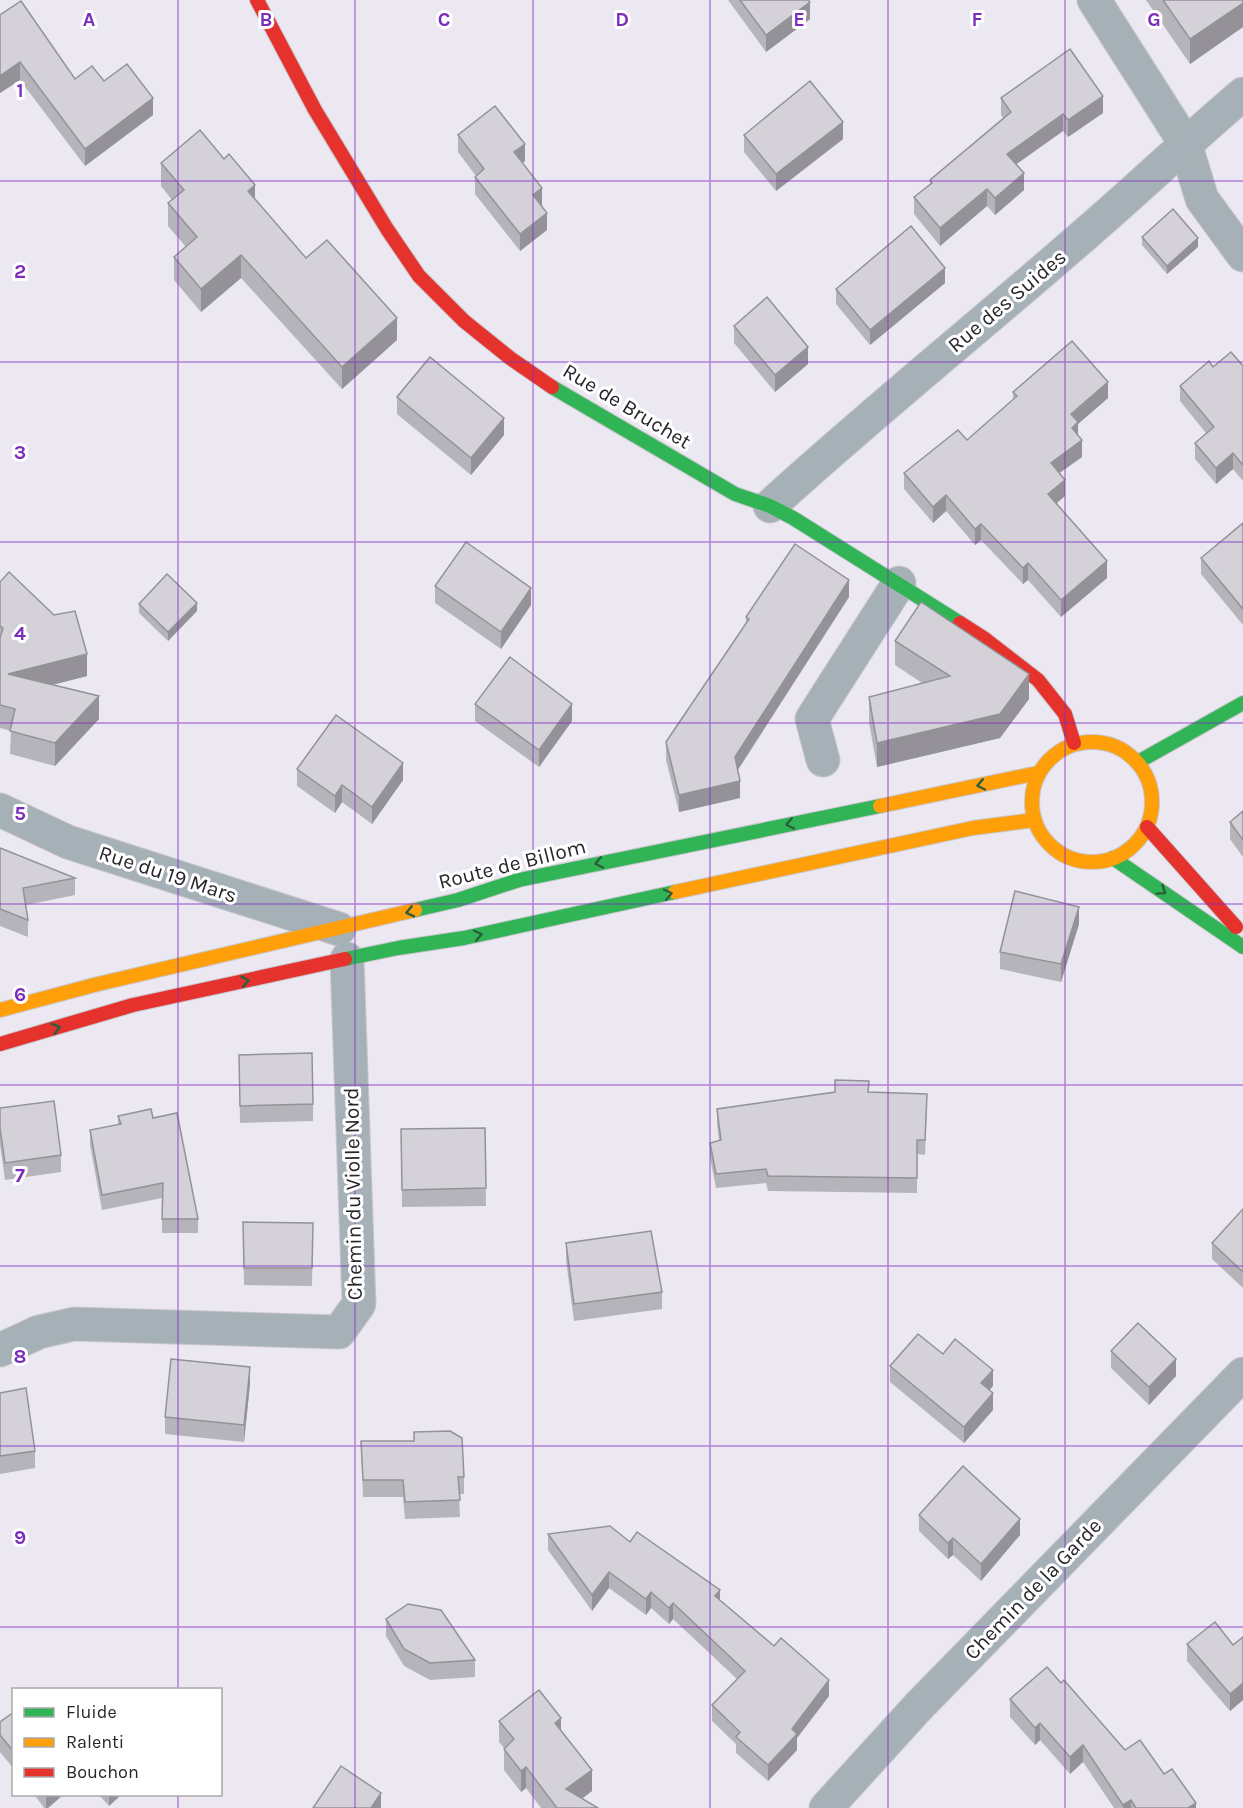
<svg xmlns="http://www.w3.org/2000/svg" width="1243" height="1808" font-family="Karla,sans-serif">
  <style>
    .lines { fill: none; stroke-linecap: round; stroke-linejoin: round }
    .street-casing { stroke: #c9c6cd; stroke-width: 35 }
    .fast-casing { stroke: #c9c6cd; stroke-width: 16 }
    .slow-casing { stroke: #c9c6cd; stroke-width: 16 }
    .jam-casing { stroke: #c9c6cd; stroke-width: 16 }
    .street { stroke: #a6b1b7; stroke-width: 33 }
    .fast { stroke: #30b455; stroke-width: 14 }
    .slow { stroke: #ff9f0a; stroke-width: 14 }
    .jam { stroke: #e5322d; stroke-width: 14 }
    .wall { fill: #b6b4bb }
    .shaded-wall { fill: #949298 }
    .building { fill: #d4d1d9; stroke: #949298; stroke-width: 1.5 }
    .oneway { stroke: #2b5e3c }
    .grid { fill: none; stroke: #7b2cbf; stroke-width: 1.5; stroke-opacity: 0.55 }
    .labels { text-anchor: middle; stroke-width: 6; stroke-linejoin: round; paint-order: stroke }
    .street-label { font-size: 21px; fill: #28252b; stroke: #fff }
    .grid-label { font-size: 20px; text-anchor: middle; font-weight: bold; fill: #7b2cbf; stroke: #fff; stroke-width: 6; stroke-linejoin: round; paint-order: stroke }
  </style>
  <rect width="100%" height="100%" fill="#ece8f2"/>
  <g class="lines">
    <g class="street-casing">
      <g id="street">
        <path d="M1094,0l91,143 17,56 41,56"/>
        <path d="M770,506c104,-95 214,-183 320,-276 52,-45 101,-92 153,-136"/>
        <path d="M823,760l-11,-41 87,-136"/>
        <path d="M0,810l68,32 271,87"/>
        <path d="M0,1350l39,-18 35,-8 265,8 20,-28 -12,-345"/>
        <path d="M826,1808l92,-101 325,-333"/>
      </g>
    </g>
    <g class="fast-casing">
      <g id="fast">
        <path d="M552,387l183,107 35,12 23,12 167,105"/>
        <path d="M1138,762l105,-59"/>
        <path d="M1113,858l130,89"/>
        <path d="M415,910l43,-10 61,-20 361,-74"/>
        <path d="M345,959l53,-11 66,-10 211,-46"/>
      </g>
    </g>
    <g class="slow-casing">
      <g id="slow">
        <circle cx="1092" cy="802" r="60"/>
        <path d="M880,806l158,-33"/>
        <path d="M675,892l298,-64 61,-8"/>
        <path d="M0,1010l98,-26 317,-74"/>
      </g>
    </g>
    <g class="jam-casing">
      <g id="jam">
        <path d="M257,0l58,110 72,119 32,47 45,45 46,37 42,29"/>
        <path d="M960,623l25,16 53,41 27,34 9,29"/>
        <path d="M1147,827l89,100"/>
        <path d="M0,1044l133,-39 212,-46"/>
      </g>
    </g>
    <use href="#street" class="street"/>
    <use href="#fast" class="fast"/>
    <use href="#slow" class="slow"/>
    <use href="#jam" class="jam"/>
  </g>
  <g class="wall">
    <path d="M728,0h80l2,19 -44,33z"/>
    <path d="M1146,0h97v27l-53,37z"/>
    <path d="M0,15l75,64 29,2 49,34 -68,51 -65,-86 -20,13z"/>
    <path d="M1001,98l102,15 -35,24 -5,-6 -47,33 8,26 -29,25 -8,-9 -47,40 -26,-32v-17l16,-13v-4l73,-62 -2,-3z"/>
    <path d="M458,135l67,26 -2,2 19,42 -1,1 6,24 -27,21 -45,-57v-17l1,-1 -18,-24z"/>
    <path d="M744,135l99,4 -67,52 -32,-39z"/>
    <path d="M161,163l94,36 51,59 91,82 -55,49 -101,-111 -40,34 -27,-32v-23l12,-10 -18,-21v-23l4,-3 -11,-14z"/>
    <path d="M1142,237l56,10 -31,27 -25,-29z"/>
    <path d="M945,283l-75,62 -34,-41v-15z"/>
    <path d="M734,326l74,38 -33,28 -41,-49z"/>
    <path d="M1243,366v115l-10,-12 -17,15 -21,-25v-16l11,-10 -26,-32v-15l33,-19z"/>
    <path d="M1013,392l95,6 -30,26v12l4,21 -23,16 6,23 -8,7 50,75 -46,39 -33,-37 -5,4 -42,-44 -6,5 -29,-34 -13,12 -29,-34v-16l63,-33 46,-40z"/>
    <path d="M397,397l107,38 -33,40 -74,-61z"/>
    <path d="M1243,523v102l-42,-51v-16z"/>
    <path d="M0,582l87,94 -34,9 46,34 -44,47 -45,-12 1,-23 -11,-3z"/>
    <path d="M435,586l96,19 -30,44 -66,-46z"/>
    <path d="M849,597l-111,173 2,28 -61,14 -13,-52v-18l80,-118v-7z"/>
    <path d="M139,604l58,7 -29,30 -29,-28z"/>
    <path d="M895,641l134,58 -29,39 -123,29 -8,-45v-25l53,-14 -27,-18z"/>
    <path d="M475,704l97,17 -33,46 -64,-46z"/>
    <path d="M297,769l106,11 -31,44 -30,-22 -7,11 -38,-27z"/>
    <path d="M1243,811v46l-13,-18v-17z"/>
    <path d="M0,848l75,30v17l-49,10 2,15v17l-28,-11z"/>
    <path d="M1079,924l-18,58 -61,-13v-17z"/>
    <path d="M239,1055l74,49v17l-73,2z"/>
    <path d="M869,1092l58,17 -2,46 -8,-1v39l-149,-2 -2,-8 -50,5 -6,-30v-15l9,-2 -2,-17v-15z"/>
    <path d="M0,1108l61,47v17l-56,8 -5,-35z"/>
    <path d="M118,1116l35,2 45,101v14h-36v-35l-60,12 -12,-65v-15l28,-5z"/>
    <path d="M485,1128l1,78 -84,1 -1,-78z"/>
    <path d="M1243,1209v79l-31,-29v-16z"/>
    <path d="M243,1222l70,18 -1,46 -68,-1z"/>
    <path d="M566,1243l96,49v17l-88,12 -8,-61z"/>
    <path d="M1111,1351l65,25 -27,29 -38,-37z"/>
    <path d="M943,1354l50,32 -4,4 4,20 -29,33 -74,-61v-16z"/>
    <path d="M250,1384l-6,58 -79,-8v-17z"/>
    <path d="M0,1393l35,58v17l-35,6z"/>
    <path d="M361,1441l103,36v17h-5l1,23 -55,2 -2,-22h-40z"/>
    <path d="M919,1515l101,20 -39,46 -28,-26 -5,4 -29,-28z"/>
    <path d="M548,1534l82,8 90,58 109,96 -32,42v12l-29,31 -32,-28v-9l-24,-23v-16l25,-26 -64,-60 -4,5 -18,-16 -5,7 -37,-27 -17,23 -44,-61z"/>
    <path d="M386,1619l89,41v17l-45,3 -26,-14 -18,-30z"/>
    <path d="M1243,1637v63l-13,11 -43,-50v-17l46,1z"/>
    <path d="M1061,1683l64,67 39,24 32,34h-82l-31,-46 -13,12 -30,-34 -5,5 -25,-28v-18z"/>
    <path d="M14,1712v57l-14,-17v-30z"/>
    <path d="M499,1721l62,10 31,60 -10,8 16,9h-57l-15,-20 -5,4 -17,-22v-22l-5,-6z"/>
    <path d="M34,1794h30l-16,14h-4z"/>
    <path d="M98,1794h24l-13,12z"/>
  </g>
  <g class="shaded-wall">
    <path d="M810,2v17l-44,33v-17z"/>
    <path d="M1243,3v24l-53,37v-25z"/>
    <path d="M20,62v18l-20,13v-17z"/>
    <path d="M1103,96v17l-35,24v-17z"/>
    <path d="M153,98v17l-68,51v-17z"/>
    <path d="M1063,114v17l-56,40v-17z"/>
    <path d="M843,122v17l-67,52v-17z"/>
    <path d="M525,144v17l-11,8v-17z"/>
    <path d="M1024,173v17l-29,25v-17z"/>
    <path d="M255,185v23l-7,-17z"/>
    <path d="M542,188v17l-9,7v-17z"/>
    <path d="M987,189v17l-47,40v-18z"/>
    <path d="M547,213v17l-27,21v-17z"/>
    <path d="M1198,238v9l-31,27v-8z"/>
    <path d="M241,255v23l-40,34v-23z"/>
    <path d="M945,268v15l-75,62v-15z"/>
    <path d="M397,318v22l-55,49v-22z"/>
    <path d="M808,347v17l-33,28v-17z"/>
    <path d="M1108,382v16l-30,26v15l-6,5 -1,-30z"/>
    <path d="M504,418v17l-33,40v-17z"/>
    <path d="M1082,440v17l-31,22v-16z"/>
    <path d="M1233,453v16l-17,15v-16z"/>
    <path d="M1065,480v16l-17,14v-16z"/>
    <path d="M946,495v16l-13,12v-16z"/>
    <path d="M981,524v16l-6,5v-16z"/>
    <path d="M1107,561v17l-46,39v-17z"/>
    <path d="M1028,563v17l-5,4v-16z"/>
    <path d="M849,580v17l-114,177v-17z"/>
    <path d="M531,588v17l-30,44v-17z"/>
    <path d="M197,603v8l-29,30v-9z"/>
    <path d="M87,654v22l-79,20v-22z"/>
    <path d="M1029,674v25l-29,39 -123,29v-24z"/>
    <path d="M99,696v23l-44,47v-23z"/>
    <path d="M572,704v17l-33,46v-17z"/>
    <path d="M403,763v17l-31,44v-17z"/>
    <path d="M740,781v17l-61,14v-17z"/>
    <path d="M342,785v17l-7,11v-17z"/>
    <path d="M1079,907v17l-18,58v-18z"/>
    <path d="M1176,1359v17l-27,29v-18z"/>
    <path d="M250,1367v17l-6,58v-17z"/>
    <path d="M993,1370v16l-12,14v-17z"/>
    <path d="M993,1393v17l-29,33v-16z"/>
    <path d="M1020,1519v16l-39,46v-17z"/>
    <path d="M953,1538v17l-5,4v-16z"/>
    <path d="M609,1572v16l-17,23v-16z"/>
    <path d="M720,1590v16l-5,-10z"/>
    <path d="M651,1592v16l-5,7v-16z"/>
    <path d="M673,1603v16l-4,5v-16z"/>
    <path d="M829,1680v16l-32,42v12l-29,31v-16l24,-36z"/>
    <path d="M1243,1683v17l-13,11v-17z"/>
    <path d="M561,1718v21l-6,-16z"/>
    <path d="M1040,1723v17l-5,5v-17z"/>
    <path d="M1083,1745v17l-13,12v-17z"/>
    <path d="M526,1767v21l-5,4v-21z"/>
    <path d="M592,1770v21l-23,17 -3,-19z"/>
    <path d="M381,1793v15h-10z"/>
    <path d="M46,1794h18l-16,14h-2z"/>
    <path d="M109,1794h13l-13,12z"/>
    <path d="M1131,1800v8h-8v-3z"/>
    <path d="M1196,1803v5h-8z"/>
  </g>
  <g class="building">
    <path d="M740,0h68l2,2 -44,33z"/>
    <path d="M1163,0h80v3l-53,36z"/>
    <path d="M21,1l54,78 17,-13 12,15 23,-17 26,34 -68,51 -65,-87 -20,14v-61z"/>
    <path d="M1070,49l33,47 -35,24 -5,-6 -56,40 17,19 -29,25 -8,-9 -47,39 -26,-31 18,-14 -2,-3 81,-68 -10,-14z"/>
    <path d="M810,81l33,41 -67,52 -32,-39z"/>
    <path d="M495,106l30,38 -11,8 28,36 -9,7 14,18 -27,21 -45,-57 9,-8 -26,-34z"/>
    <path d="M200,130l24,29 5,-5 26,31 -7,6 58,67 21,-18 70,78 -55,49 -101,-112 -40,34 -27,-32 23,-20 -29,-34 16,-13 -23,-27z"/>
    <path d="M1173,209l25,29 -31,28 -25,-29z"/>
    <path d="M911,226l34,42 -75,62 -34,-41z"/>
    <path d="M767,297l41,50 -33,28 -41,-49z"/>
    <path d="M1072,341l36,41 -37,32 7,8 -6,6 10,12 -31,23 14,17 -17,14 59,67 -46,39 -33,-37 -5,5 -42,-44 -6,5 -29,-34 -13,12 -29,-34 54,-43 9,10 50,-44 -4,-4z"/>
    <path d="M1231,352l12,14v99l-10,-12 -17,15 -21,-25 19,-16 -34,-41 29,-25 4,6z"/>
    <path d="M430,357l74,61 -33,40 -74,-61z"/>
    <path d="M1243,523v86l-42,-51z"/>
    <path d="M466,542l65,46 -30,44 -66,-46z"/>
    <path d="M795,544l54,36 -114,177 5,24 -61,14 -13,-53 83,-123 -3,-2z"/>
    <path d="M9,572l45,43 21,-4 12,43 -79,20 91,22 -44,47 -45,-12 5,-22 -15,-4v-67l3,-10 -3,-2v-44z"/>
    <path d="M167,574l30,29 -29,29 -29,-28z"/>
    <path d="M921,602l108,72 -29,40 -123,29 -8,-46 81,-21 -55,-35z"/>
    <path d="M510,657l62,47 -33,46 -64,-46z"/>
    <path d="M336,715l67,48 -31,44 -30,-22 -7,11 -38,-27z"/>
    <path d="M1243,811v29l-13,-18z"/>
    <path d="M0,848l75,30 -52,10 5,32 -28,-11z"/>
    <path d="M1015,891l64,16 -18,57 -61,-12z"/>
    <path d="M312,1053l1,51 -73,2 -1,-51z"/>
    <path d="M835,1080l34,1 -1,11 59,2 -2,46h-8v38l-149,-2 -2,-7 -50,5 -6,-31 11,-3 -4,-31 118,-17z"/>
    <path d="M54,1101l7,54 -56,8 -5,-35v-20z"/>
    <path d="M151,1109l2,9 24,-5 21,106h-36l1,-36 -61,12 -12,-65 31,-6 -3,-8z"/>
    <path d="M485,1128l1,60 -84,2 -1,-61z"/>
    <path d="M1243,1209v63l-31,-29z"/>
    <path d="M243,1222l70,1 -1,45h-68z"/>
    <path d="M651,1231l11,61 -88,12 -8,-61z"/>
    <path d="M1138,1323l38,36 -27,28 -38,-36z"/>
    <path d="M918,1334l25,20 12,-15 38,31 -12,13 12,10 -29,34 -74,-61z"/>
    <path d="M171,1359l79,8 -6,58 -79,-8z"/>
    <path d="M26,1388l9,63 -35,5v-63z"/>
    <path d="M450,1431l12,7 2,39h-6l2,23 -55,2 -2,-22h-40l-2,-39h53v-9z"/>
    <path d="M963,1466l57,53 -39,45 -28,-26 -5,5 -29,-28z"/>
    <path d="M610,1526l20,16 7,-10 83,58 -5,6 59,50 7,-8 48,42 -37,49 5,5 -29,31 -32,-28 4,-5 -28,-27 33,-34 -72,-68 -4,5 -18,-16 -5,7 -37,-27 -17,23 -44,-61z"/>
    <path d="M408,1604l33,6 34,50 -45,3 -26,-14 -18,-30z"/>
    <path d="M1215,1622l18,23 10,-8v46l-13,11 -43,-50z"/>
    <path d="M1047,1667l14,16 3,-3 61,70 15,-10 24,34 8,-5 24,34 -8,5h-52l-5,-8 -8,5 -40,-60 -13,12 -30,-34 -5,5 -25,-29z"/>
    <path d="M539,1690l22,28 -6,5 37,47 -26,19 32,19h-41l-31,-41 -5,4 -17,-22 10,-10 -15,-18z"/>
    <path d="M14,1712v40l-14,-17v-13z"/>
    <path d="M341,1766l40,27 -10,15h-58z"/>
  </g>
  <defs><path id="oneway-chevron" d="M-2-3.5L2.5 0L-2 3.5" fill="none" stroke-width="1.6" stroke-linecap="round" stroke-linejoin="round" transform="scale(1.5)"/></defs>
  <g class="oneway">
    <use href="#oneway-chevron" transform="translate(981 785) rotate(168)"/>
    <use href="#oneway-chevron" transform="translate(790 824) rotate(168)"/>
    <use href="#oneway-chevron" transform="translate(599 863) rotate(168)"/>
    <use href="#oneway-chevron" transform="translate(1162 891) rotate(34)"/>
    <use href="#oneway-chevron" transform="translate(668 894) rotate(-12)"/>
    <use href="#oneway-chevron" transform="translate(410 912) rotate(167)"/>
    <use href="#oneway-chevron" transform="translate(478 935) rotate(-12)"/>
    <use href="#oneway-chevron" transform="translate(245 981) rotate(-12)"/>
    <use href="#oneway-chevron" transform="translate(56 1028) rotate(-16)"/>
  </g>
  <path class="grid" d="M178,0v1690M355,0v1808M533,0v1808M710,0v1808M888,0v1808M1065,0v1808M0,181h1243M0,362h1243M0,542h1243M0,723h1243M0,904h1243M0,1085h1243M0,1266h1243M0,1446h1243M0,1627h1243M178,1794v14"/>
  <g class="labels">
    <g class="street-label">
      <text transform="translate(1007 301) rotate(-40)" y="7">Rue des Suides</text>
      <text transform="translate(627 406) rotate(31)" y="7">Rue de Bruchet</text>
      <text transform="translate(512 864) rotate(-14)" y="7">Route de Billom</text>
      <text transform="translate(168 874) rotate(18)" y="7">Rue du 19 Mars</text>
      <text transform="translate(353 1194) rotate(-91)" y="7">Chemin du Violle Nord</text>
      <text transform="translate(1033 1589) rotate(-46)" y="7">Chemin de la Garde</text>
    </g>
  </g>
  <g class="grid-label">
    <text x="89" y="26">A</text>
    <text x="266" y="26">B</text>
    <text x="444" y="26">C</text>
    <text x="622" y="26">D</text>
    <text x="799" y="26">E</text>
    <text x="977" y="26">F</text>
    <text x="1154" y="26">G</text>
    <text x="20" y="97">1</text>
    <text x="20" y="278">2</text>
    <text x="20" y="459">3</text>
    <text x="20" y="640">4</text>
    <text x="20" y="820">5</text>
    <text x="20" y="1001">6</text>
    <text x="20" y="1182">7</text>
    <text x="20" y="1363">8</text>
    <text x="20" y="1544">9</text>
  </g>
  <rect x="12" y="1688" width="210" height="108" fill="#ffffff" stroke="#a9a8aa" stroke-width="1.5"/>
  <rect x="24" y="1708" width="30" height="9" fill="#30b455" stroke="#a9a8aa" stroke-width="1.5"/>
  <text x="66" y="1718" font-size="18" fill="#28252b">Fluide</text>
  <rect x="24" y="1738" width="30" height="9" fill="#ff9f0a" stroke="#a9a8aa" stroke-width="1.5"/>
  <text x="66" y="1748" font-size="18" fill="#28252b">Ralenti</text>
  <rect x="24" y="1768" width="30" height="9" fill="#e5322d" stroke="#a9a8aa" stroke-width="1.5"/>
  <text x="66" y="1778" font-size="18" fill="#28252b">Bouchon</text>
</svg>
